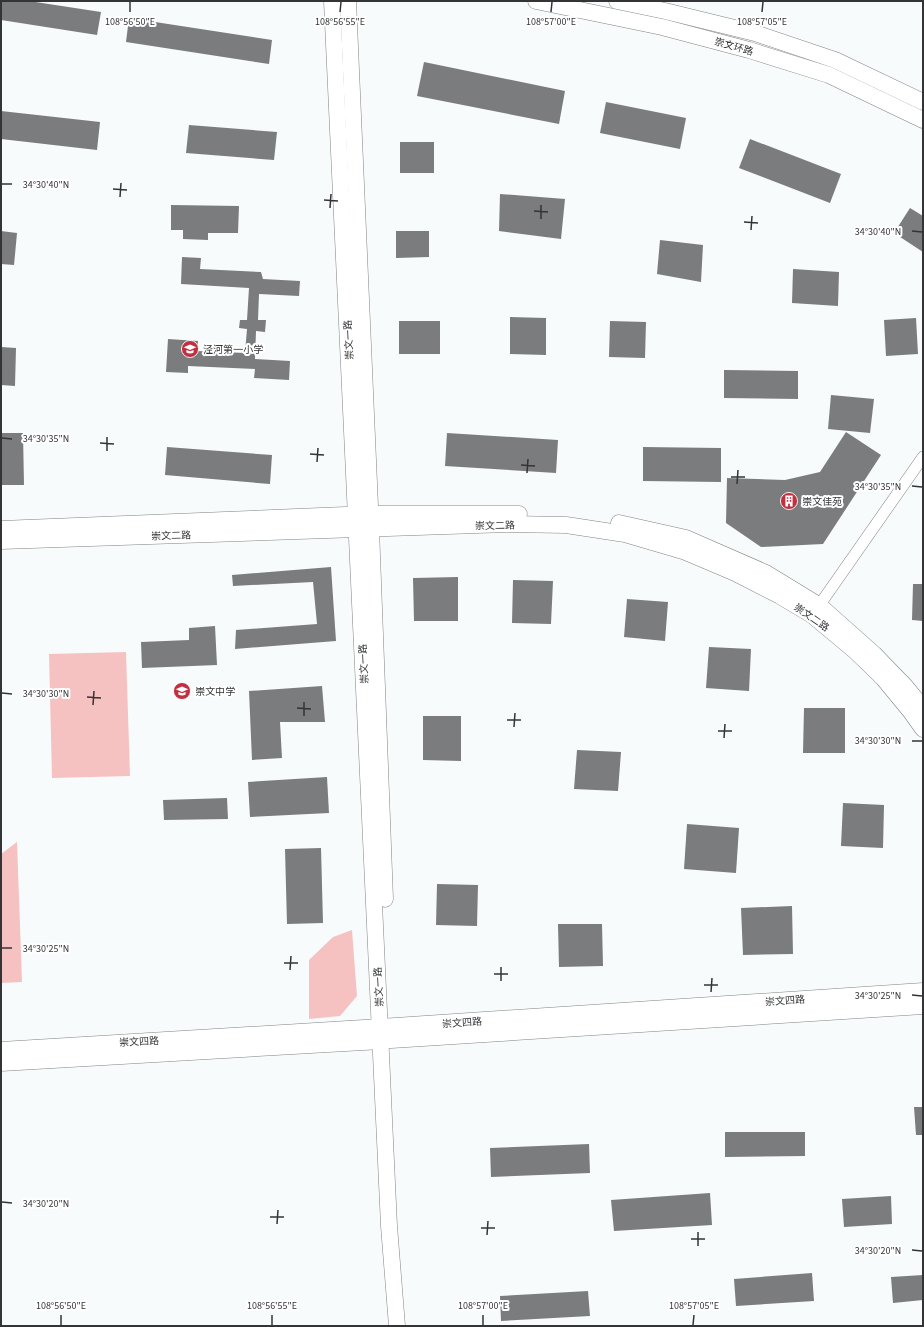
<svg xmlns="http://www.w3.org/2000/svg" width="924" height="1327" font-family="'Source Sans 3','Noto Sans SC',sans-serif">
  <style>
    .green { fill: #f5c2c1 }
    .building { fill: #7a7c7e }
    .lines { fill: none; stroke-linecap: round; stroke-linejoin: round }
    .street-casing { stroke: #808384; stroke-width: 12 }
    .secondary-casing { stroke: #808384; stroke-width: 17 }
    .street { stroke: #fff; stroke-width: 11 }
    .secondary { stroke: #fff; stroke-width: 16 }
    .ticks { fill: none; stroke: #333435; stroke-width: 1.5 }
    .labels { text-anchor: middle; stroke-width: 4; stroke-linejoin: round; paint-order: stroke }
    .street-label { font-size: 10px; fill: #333435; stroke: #fff }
    .poi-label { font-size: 10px; fill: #333435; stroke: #fff; text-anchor: start }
    .ticks-label { font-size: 10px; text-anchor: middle; fill: #333435; stroke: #fff; stroke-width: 4; stroke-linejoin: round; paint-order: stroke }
  </style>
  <rect width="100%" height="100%" fill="#f8fbfc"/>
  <g class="green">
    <path d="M126,652l4,124 -78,2 -3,-124z"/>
    <path d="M17,842l5,140 -21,1v-129z"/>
    <path d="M352,930l5,66 -17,20 -31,3v-59l24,-23z"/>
  </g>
  <g class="building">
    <path d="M1,1h28l72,11 -4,23 -96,-15z"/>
    <path d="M129,18l143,22 -3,24 -143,-22z"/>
    <path d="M424,62l141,29 -6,33 -142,-28z"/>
    <path d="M606,102l80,16 -6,31 -80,-16z"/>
    <path d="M1,111l99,11 -3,28 -96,-11z"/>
    <path d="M189,125l88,7 -3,28 -88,-7z"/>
    <path d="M750,139l91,35 -11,29 -91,-35z"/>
    <rect x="400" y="142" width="34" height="31"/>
    <path d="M500,194l65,5 -4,40 -62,-8z"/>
    <path d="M171,205l68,1 -1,27h-30v7l-25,-1v-9h-12z"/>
    <path d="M910,208l13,8v36l-29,-19z"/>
    <path d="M1,231l16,2 -3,32 -13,-1z"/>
    <path d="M396,231h33v26l-33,1z"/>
    <path d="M660,240l43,5 -2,37 -44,-8z"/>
    <path d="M182,257l19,1 -1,11 61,3 2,7 37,2 -1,15 -40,-2 -1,26h8l-1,12 -9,-1 -1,28 35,2 -1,19 -35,-2 1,-9 -67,-3v7l-22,-1 2,-33 30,2 -1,10 48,2 2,-24 -8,-1 1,-8h7l2,-32 -68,-4z"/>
    <path d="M793,269l46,3 -1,34 -46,-3z"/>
    <path d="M510,317l36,1v37l-36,-1z"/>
    <path d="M916,318l2,36 -32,2 -2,-36z"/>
    <rect x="399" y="321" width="41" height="33"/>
    <path d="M610,321l36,1 -1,36 -36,-1z"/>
    <path d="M1,347l15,1 -1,38 -14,-1z"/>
    <path d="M724,370l74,1v28l-74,-1z"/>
    <path d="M831,395l43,4 -4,34 -42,-4z"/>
    <path d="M846,432l35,23 -58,89 -62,3 -35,-24 1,-45 58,2 35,-8z"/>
    <path d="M1,433h22l1,52h-23z"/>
    <path d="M447,433l111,7 -2,33 -111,-7z"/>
    <path d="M167,447l105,8 -2,29 -105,-9z"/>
    <path d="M643,447l78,1v34l-78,-1z"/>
    <path d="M331,567l5,74 -101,8 1,-19 81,-6 -4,-42 -80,4 -1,-11z"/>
    <path d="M458,577v44h-44l-1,-43z"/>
    <path d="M513,580l40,1 -2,43 -39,-1z"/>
    <path d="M913,584h10v37l-11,-1z"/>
    <path d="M627,599l41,3 -3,39 -41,-4z"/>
    <path d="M215,626l2,39 -75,3 -1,-26 48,-2v-12z"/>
    <path d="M709,647l42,2 -2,42 -43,-3z"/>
    <path d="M322,686l3,36h-45l2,36 -30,2 -3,-69z"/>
    <path d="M804,708h41v45h-42z"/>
    <path d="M423,716h38v45l-38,-1z"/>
    <path d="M577,750l44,2 -3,39 -44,-2z"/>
    <path d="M327,777l2,36 -79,4 -2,-35z"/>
    <path d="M227,798l1,21 -64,1 -1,-20z"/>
    <path d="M843,803l41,2 -1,43 -42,-2z"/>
    <path d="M687,824l52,4 -3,45 -52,-4z"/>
    <path d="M321,848l2,75 -36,1 -2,-75z"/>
    <path d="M437,884l41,1 -1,41 -41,-1z"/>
    <path d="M792,906l1,48 -50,1 -2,-47z"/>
    <path d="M558,924h44l1,42 -44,1z"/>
    <path d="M914,1107h9v28h-7z"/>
    <path d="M725,1132h80v24l-80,1z"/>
    <path d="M589,1144l1,29 -99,4 -1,-29z"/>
    <path d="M710,1193l2,32 -98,6 -3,-31z"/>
    <path d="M891,1196l1,28 -48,3 -2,-28z"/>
    <path d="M812,1273l2,28 -78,5 -2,-27z"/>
    <path d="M923,1275v25l-30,3 -2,-26z"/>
    <path d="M588,1291l2,25 -89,5 -1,-25z"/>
  </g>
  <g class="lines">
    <g class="street-casing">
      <path id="street" d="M816,610l107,-153"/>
    </g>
    <g class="secondary-casing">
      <g id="secondary">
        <path d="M332,1l57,1225 8,100"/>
        <path d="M348,1l23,528 14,370"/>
        <path d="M536,1l126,26 87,23 80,25 94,45"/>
        <path d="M617,1l48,10 90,22 80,27 88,42"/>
        <path d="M619,523l67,15 80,35 54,33 54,48 31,32 18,22"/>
        <path d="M1,529l369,-15h149"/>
        <path d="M1,541l506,-17 59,1 59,9 58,17 52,22 45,23 32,19 42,35 29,28 28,34 12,17"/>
        <path d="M1,1050l379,-23 543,-36"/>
        <path d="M1,1063l380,-22 10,-1 532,-34"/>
      </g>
    </g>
    <use href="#street" class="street"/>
    <use href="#secondary" class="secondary"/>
  </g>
  <path class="ticks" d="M130,12v-10M340,12l1,-10M551,12l1,-10M762,12l1,-10M2,184h10M113,189l14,1M120,197l1,-14M324,200l14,1M330,208l1,-14M534,211l14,1M541,219v-14M744,222l14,1M751,230l1,-14M912,231l10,1M2,438l10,1M100,443l14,1M107,451v-14M310,454l14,1M317,462l1,-14M521,465l14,1M527,473l1,-14M731,477h14M737,484l1,-14M912,486l10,1M2,693l10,1M87,697l14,1M93,705l1,-14M297,708l14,1M304,716v-14M507,720h14M514,727l1,-14M718,731h14M724,738l1,-14M912,741h10M2,948h10M284,963h14M290,970l1,-14M494,974h14M501,981v-14M704,985h14M711,992l1,-14M912,995l10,1M2,1202l10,1M270,1217h14M277,1224l1,-14M481,1228h14M487,1235l1,-14M691,1239h14M698,1246v-14M912,1250l10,1M61,1325v-10M272,1325v-10M483,1325v-10M693,1325l1,-10"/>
  <defs>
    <g id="school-disc" transform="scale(0.9)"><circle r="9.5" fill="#c13040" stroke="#fff"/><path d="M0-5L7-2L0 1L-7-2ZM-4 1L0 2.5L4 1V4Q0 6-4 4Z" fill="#fff"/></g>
    <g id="building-disc" transform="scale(0.9)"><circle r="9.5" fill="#c13040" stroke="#fff"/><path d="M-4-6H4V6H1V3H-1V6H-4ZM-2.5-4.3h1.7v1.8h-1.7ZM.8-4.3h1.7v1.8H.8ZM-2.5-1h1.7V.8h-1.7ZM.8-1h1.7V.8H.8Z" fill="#fff"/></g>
  </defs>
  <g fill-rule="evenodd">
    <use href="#school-disc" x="190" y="349"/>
    <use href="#building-disc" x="789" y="501"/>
    <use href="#school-disc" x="182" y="691"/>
  </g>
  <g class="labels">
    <g class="street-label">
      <text transform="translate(734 46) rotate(16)" y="4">崇文环路</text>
      <text transform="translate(348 340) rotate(-93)" y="4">崇文一路</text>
      <text transform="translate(495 525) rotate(-1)" y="4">崇文二路</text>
      <text transform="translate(171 535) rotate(-2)" y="4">崇文二路</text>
      <text transform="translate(812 617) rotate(35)" y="4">崇文二路</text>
      <text transform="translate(363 664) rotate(-93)" y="4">崇文一路</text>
      <text transform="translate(378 987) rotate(-93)" y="4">崇文一路</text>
      <text transform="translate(785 1000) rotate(-4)" y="4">崇文四路</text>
      <text transform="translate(462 1022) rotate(-4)" y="4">崇文四路</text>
      <text transform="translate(139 1041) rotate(-3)" y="4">崇文四路</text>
    </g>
    <g class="poi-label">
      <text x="203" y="353">泾河第一小学</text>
      <text x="802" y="505">崇文佳苑</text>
      <text x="195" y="695">崇文中学</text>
    </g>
  </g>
  <g class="ticks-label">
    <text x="130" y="25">108°56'50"E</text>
    <text x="340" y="25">108°56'55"E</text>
    <text x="551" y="25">108°57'00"E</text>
    <text x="762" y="25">108°57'05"E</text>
    <text x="46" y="188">34°30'40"N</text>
    <text x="878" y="235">34°30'40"N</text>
    <text x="46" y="442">34°30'35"N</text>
    <text x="878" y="490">34°30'35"N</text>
    <text x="46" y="697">34°30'30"N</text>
    <text x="878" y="744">34°30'30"N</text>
    <text x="46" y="952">34°30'25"N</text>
    <text x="878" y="999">34°30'25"N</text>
    <text x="46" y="1207">34°30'20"N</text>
    <text x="878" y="1254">34°30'20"N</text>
    <text x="61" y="1309">108°56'50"E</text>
    <text x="272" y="1309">108°56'55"E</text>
    <text x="483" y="1309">108°57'00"E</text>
    <text x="694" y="1309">108°57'05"E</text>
  </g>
  <rect width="924" height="1327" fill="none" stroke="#333435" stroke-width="4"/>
</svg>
